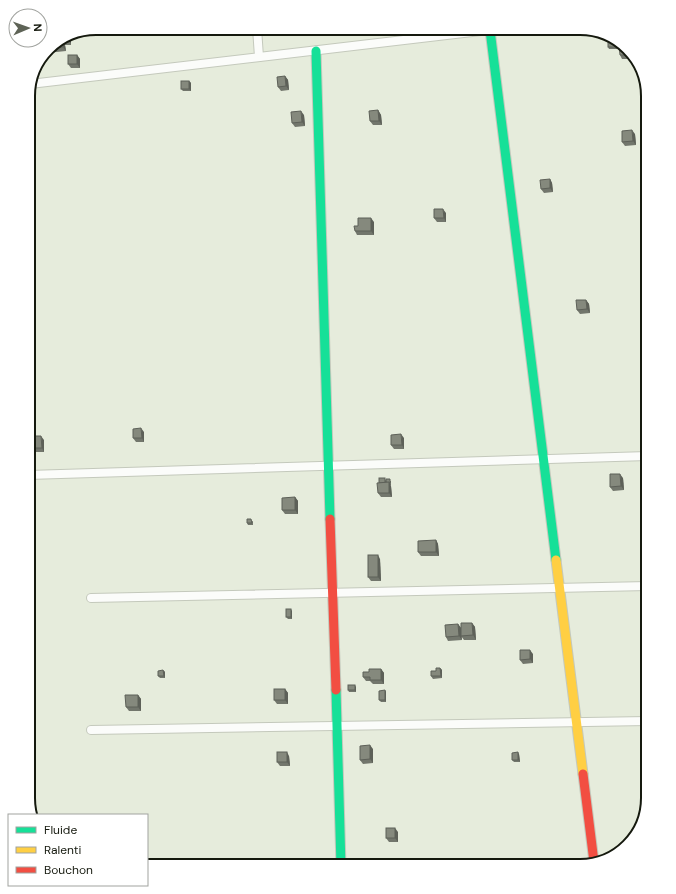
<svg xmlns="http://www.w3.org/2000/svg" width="676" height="894" font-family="'DM Sans',sans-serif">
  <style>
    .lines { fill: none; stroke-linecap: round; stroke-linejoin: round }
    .street-casing { stroke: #c4c9bc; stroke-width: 10 }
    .fast-casing { stroke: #c4c9bc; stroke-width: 11 }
    .slow-casing { stroke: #c4c9bc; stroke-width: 11 }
    .jam-casing { stroke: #c4c9bc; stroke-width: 11 }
    .street { stroke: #fbfcfa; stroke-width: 8 }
    .fast { stroke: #16e098; stroke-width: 9 }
    .slow { stroke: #ffcf43; stroke-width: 9 }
    .jam { stroke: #f24e42; stroke-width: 9 }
    .wall { fill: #72766c }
    .shaded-wall { fill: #5d6058 }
    .building { fill: #85897d; stroke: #5d6058 }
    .rim { fill: none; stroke: #15190e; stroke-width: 2 }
  </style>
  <rect width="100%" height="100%" fill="#e6ecdc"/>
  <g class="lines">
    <g class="street-casing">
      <g id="street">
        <path d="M257,28l2,29"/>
        <path d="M30,84l476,-56"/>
        <path d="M28,475l620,-19"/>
        <path d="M91,598l557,-12"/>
        <path d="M91,730l557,-9"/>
      </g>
    </g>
    <g class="fast-casing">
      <g id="fast">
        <path d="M490,30l66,530"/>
        <path d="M316,51l14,468"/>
        <path d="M336,690l5,176"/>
      </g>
    </g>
    <g class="slow-casing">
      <path id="slow" d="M556,560l27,214"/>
    </g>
    <g class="jam-casing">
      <g id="jam">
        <path d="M330,519l6,171"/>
        <path d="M583,774l11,88"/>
      </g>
    </g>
    <use href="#street" class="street"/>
    <use href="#fast" class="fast"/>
    <use href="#slow" class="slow"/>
    <use href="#jam" class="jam"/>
  </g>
  <g class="wall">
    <path d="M70,38l1,7h-6l1,6 -19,2 -1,-1 5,-7z"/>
    <path d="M617,42v7h-8l-1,-2z"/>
    <path d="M623,45l10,10v4h-11l-2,-4z"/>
    <path d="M77,55l3,4v9h-9l-3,-4z"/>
    <path d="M285,76l3,4 1,10 -8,1 -3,-4z"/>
    <path d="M189,81l2,2v8h-8l-2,-2z"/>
    <path d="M378,110l3,5 1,10h-9l-3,-4z"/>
    <path d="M304,115l1,11 -10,1 -3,-4z"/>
    <path d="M635,134l1,11 -11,1 -3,-4z"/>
    <path d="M550,179l2,4 1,9 -9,1 -3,-4z"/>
    <path d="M446,213v9h-9l-3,-4z"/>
    <path d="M374,222v13h-17l-2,-4z"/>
    <path d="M586,300l3,4 1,9 -10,1 -3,-4z"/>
    <path d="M144,432v10h-8l-3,-4z"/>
    <path d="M404,438v11h-10l-3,-4z"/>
    <path d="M44,440v12h-10l-2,-4z"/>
    <path d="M623,478l1,12 -11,1 -3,-4z"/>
    <path d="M386,480l5,1v4h-1l1,1 1,11h-11l-3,-4 1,-10z"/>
    <path d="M295,497l3,4v13h-13l-3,-4z"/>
    <path d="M253,521v4h-5l-1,-2z"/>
    <path d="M436,540l2,4 1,12h-18l-3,-4z"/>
    <path d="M380,559l1,22h-10l-3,-4z"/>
    <path d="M292,611v8h-4l-2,-2z"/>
    <path d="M472,623l3,4 1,13h-12l-3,-4 1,4 -14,1 -2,-4 12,-13 3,4z"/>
    <path d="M533,654v9l-10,1 -3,-4z"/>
    <path d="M440,668l2,2v8l-9,1 -2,-3 5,-5z"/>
    <path d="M381,669l3,4v11h-11l-3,-3h-4l-3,-4 6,-5z"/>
    <path d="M163,670l2,2v6h-5l-2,-2z"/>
    <path d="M356,687v5h-7l-1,-2z"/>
    <path d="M285,689l3,4v11h-11l-3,-4z"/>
    <path d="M385,690l1,2v10h-5l-2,-2z"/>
    <path d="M138,695l3,4v12h-12l-3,-4z"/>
    <path d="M373,749v14l-10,1 -3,-4z"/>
    <path d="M519,754l1,8h-6l-2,-2z"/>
    <path d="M289,756l1,10h-10l-3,-4z"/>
    <path d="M398,832v10h-9l-3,-4z"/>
  </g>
  <g class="shaded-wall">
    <path d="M68,38h3v7l-2,-5z"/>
    <path d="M616,40l1,2v7l-1,-2z"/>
    <path d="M62,41l3,4 1,6 -3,-4z"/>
    <path d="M630,52l3,3v4l-3,-4z"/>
    <path d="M77,55l3,4v9l-3,-4z"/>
    <path d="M285,76l3,4 1,10 -3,-4z"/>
    <path d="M189,81l2,2v8l-2,-2z"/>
    <path d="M378,110l3,5 1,10 -3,-4z"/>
    <path d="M301,111l3,4 1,11 -3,-4z"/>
    <path d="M632,130l3,4 1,11 -3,-4z"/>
    <path d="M550,179l2,4 1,9 -3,-4z"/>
    <path d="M443,209l3,4v9l-2,-4z"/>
    <path d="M371,218l3,4v13l-3,-4z"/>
    <path d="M586,300l3,4 1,9 -3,-4z"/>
    <path d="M141,428l3,4v10l-2,-4z"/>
    <path d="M401,434l3,4v11l-2,-4z"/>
    <path d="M41,436l3,4v12l-2,-4z"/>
    <path d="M620,474l3,4 1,12 -3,-4z"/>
    <path d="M389,482l2,4 1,11 -3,-4z"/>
    <path d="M295,497l3,4v13l-3,-4z"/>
    <path d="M436,540l2,4 1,12 -3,-4z"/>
    <path d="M378,555l2,4 1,22 -3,-4z"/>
    <path d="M291,609l1,2v8l-1,-2z"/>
    <path d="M472,623l3,4 1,13 -3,-5z"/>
    <path d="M458,624l3,4 1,12 -3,-4z"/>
    <path d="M530,650l3,4v9l-3,-4z"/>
    <path d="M440,668l2,2v8l-1,-2z"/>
    <path d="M381,669l3,4v11l-3,-4z"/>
    <path d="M163,670l2,2v6l-1,-2z"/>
    <path d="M355,685l1,2v5l-1,-2z"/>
    <path d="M285,689l3,4v11l-3,-4z"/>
    <path d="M385,690l1,2v10l-1,-2z"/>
    <path d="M138,695l3,4v12l-3,-4z"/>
    <path d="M370,745l3,4v14l-3,-4z"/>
    <path d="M287,752l2,4 1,10 -3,-4z"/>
    <path d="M518,752l1,2 1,8 -2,-2z"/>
    <path d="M395,828l3,4v10l-3,-4z"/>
  </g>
  <g class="building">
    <path d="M68,38l1,2 -7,1 1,6 -15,2 3,-4z"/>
    <rect x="608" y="40" width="8" height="7"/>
    <path d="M619,45h4l7,7v3h-10z"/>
    <rect x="68" y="55" width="9" height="9"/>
    <path d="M285,76l1,10 -8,1 -1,-10z"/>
    <rect x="181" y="81" width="8" height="8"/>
    <path d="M378,110l1,11h-9l-1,-10z"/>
    <path d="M301,111l1,11 -10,1 -1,-11z"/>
    <path d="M632,130l1,11 -11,1v-11z"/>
    <path d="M550,179v9l-9,1 -1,-9z"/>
    <path d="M434,209h9l1,9h-10z"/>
    <path d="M358,218h13v13h-16l-1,-5h4z"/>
    <path d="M576,300h10l1,9 -10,1z"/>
    <path d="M141,428l1,10h-9v-9z"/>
    <path d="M401,434l1,11h-11v-10z"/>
    <path d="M31,436h10l1,12h-10z"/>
    <path d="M610,474h10l1,12 -11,1z"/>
    <rect x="379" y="478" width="6" height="5"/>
    <path d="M386,479h4v4l-4,-1z"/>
    <path d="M389,482v11h-11l-1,-10z"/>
    <path d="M295,497v13h-13v-12z"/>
    <path d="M247,519h4l1,4h-5z"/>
    <path d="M436,540v12h-18v-11z"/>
    <rect x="368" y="555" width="10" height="22"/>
    <rect x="286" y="609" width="5" height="8"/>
    <path d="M461,623h11l1,12 -12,1z"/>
    <path d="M458,624l1,12 -13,1 -1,-12z"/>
    <path d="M520,650h10v9l-10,1z"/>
    <path d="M436,668h4l1,8h-10v-5h5z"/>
    <path d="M369,669h12v11h-11v-3h-7v-5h6z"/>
    <path d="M163,670l1,6h-6v-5z"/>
    <rect x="348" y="685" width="7" height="5"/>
    <rect x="274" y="689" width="11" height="11"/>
    <path d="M385,690v10h-6v-9z"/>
    <path d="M125,695h13v12h-12z"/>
    <path d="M370,745v14l-10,1v-14z"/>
    <rect x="277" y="752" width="10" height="10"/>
    <path d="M518,752v8h-6v-7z"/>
    <rect x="386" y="828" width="9" height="10"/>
  </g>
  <path d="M0 0H676V894H0ZM96 35H580A61 61 0 0 1 641 96V798A61 61 0 0 1 580 859H96A61 61 0 0 1 35 798V96A61 61 0 0 1 96 35Z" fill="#fff" fill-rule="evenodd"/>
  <path class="rim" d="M96 35H580A61 61 0 0 1 641 96V798A61 61 0 0 1 580 859H96A61 61 0 0 1 35 798V96A61 61 0 0 1 96 35Z"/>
  <rect x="8" y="814" width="140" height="72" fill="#ffffff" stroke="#a1a39f"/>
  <rect x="16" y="827" width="20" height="6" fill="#16e098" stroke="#a1a39f"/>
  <text x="44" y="834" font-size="12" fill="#15190e">Fluide</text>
  <rect x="16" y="847" width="20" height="6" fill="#ffcf43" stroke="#a1a39f"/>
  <text x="44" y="854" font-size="12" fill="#15190e">Ralenti</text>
  <rect x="16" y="867" width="20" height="6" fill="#f24e42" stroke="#a1a39f"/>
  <text x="44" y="874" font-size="12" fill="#15190e">Bouchon</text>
  <g transform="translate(28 28) rotate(88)"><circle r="19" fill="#ffffff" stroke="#a1a39f"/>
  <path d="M0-3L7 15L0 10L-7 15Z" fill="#5e6356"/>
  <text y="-6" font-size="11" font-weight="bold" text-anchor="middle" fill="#15190e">N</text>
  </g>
</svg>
